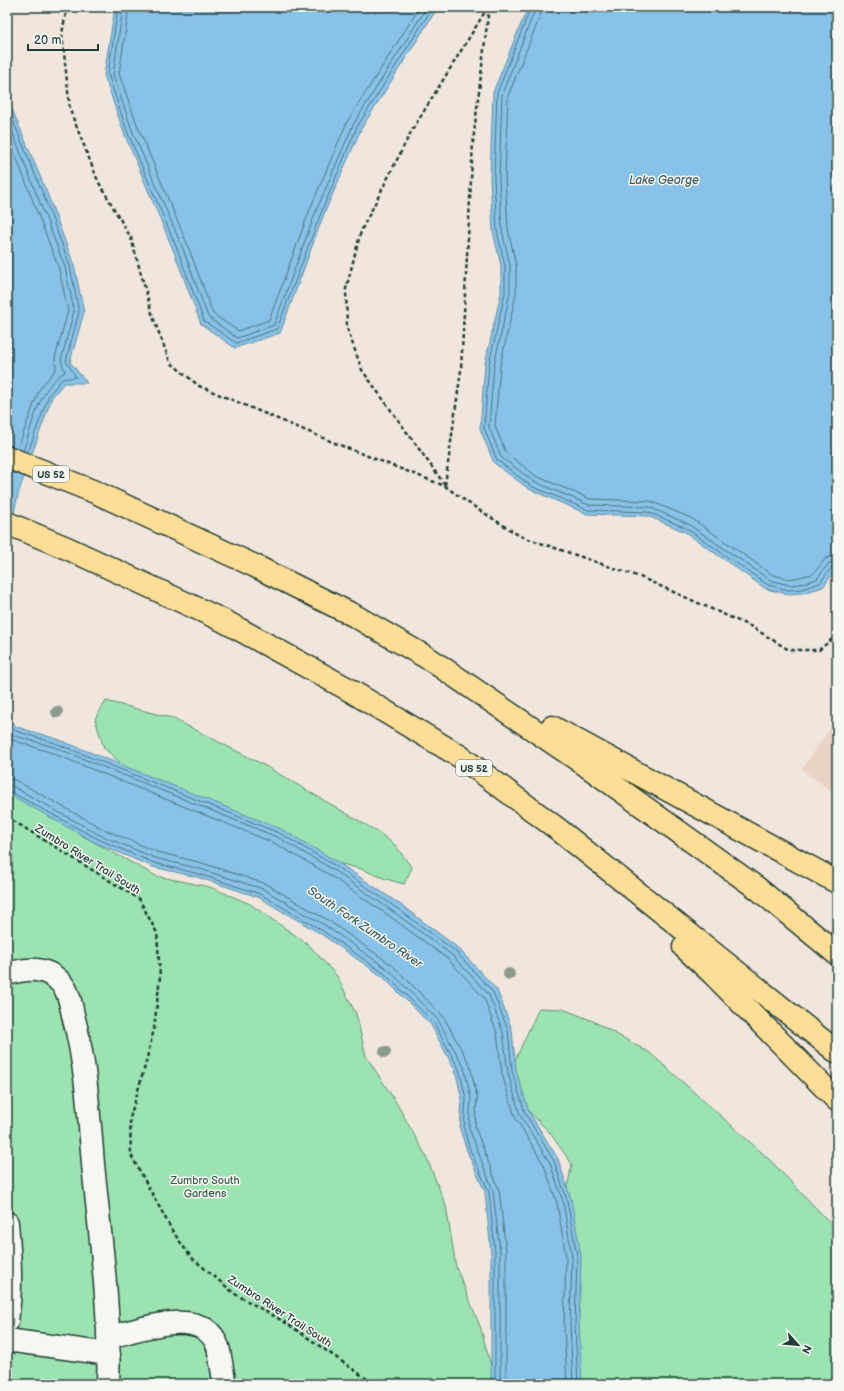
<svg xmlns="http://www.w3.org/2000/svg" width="844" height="1391" font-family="'Balsamiq Sans',sans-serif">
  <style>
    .built { fill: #e8d3c4 }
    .green { fill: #9be3b1; stroke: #5d9072 }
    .water { fill: #89c2e8; stroke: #5f8da0 }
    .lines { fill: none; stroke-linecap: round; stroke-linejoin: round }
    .shore { stroke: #49727c; stroke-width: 1 }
    .minor-casing { stroke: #1f3d34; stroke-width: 25 }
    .highway-casing { stroke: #1f3d34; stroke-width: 25 }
    .path { stroke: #1f3d34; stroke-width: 2.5; stroke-dasharray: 4 3; stroke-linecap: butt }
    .minor { stroke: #f6f6f2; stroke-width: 22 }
    .highway { stroke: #fede96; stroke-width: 22 }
    .tree { fill: #8b9b8e }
    .labels { text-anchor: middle; stroke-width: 3; stroke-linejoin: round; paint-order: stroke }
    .shield { fill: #f6f6f2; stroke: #60746d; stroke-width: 1 }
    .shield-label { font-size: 10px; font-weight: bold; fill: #1f3d34 }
    .street-label { font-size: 11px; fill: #1f3d34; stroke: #f6f6f2 }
    .park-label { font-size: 11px; fill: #385e4d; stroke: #f6f6f2 }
    .water-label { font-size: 12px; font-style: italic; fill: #3a5e61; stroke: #f6f6f2 }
  </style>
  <rect width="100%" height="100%" fill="#f0e6dd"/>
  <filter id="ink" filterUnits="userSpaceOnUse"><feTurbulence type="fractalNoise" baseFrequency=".025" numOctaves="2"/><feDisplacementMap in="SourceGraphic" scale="8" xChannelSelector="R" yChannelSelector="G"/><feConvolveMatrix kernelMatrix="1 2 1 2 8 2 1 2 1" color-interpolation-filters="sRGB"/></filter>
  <g filter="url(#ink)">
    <path class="built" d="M837,719v77l-35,-27z"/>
    <g class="green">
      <path d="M106,701l66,17 90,46 116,68 17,13 17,23 -8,16 -18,-5 -25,-10 -58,-15 -161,-71 -38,-35 -9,-29z"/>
      <path d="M7,775l74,60 75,41 54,11 40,17 58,40 29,32 19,38 10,42 31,48 29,52 20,50 10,61 24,59 16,58h-489z"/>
      <path d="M539,1008l24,1 30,12 57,32 118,105 69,72v154h-264l-11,-172 10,-48 -22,-31 -32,-33 -6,-33z"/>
    </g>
    <g class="water">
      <path d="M115,7h323l-77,122 -37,85 -44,119 -45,15 -34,-24 -27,-72 -50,-119 -20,-58z"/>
      <path d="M528,7h309v561l-14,19 -20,6 -15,1 -22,-5 -81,-57 -37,-16 -61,-2 -58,-25 -35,-26 -14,-34 5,-65 16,-71v-27l-8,-35 -3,-53 3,-86z"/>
      <path d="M7,97l40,96 27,72 10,47 -14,50 17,21h-23l-12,14 -33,94 -12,52z"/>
      <path d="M7,719l10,8 40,12 224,90 55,32 65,44 57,43 39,42 15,40 4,40 13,42 29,47 13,40 10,57 -2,70 3,58h-91v-131l-6,-61 -18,-41 -7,-22 2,-30 -7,-29 -24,-45 -48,-48 -62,-43 -63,-37 -61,-20 -44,-10 -57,-24 -89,-50z"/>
    </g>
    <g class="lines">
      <g class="shore">
        <path d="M118,7l-10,67 19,57 51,120 26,70 32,22 41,-14 44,-116 36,-86 76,-120"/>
        <path d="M123,7l-10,68 19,55 51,119 25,68 29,21 37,-13 42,-114 37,-86 74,-118"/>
        <path d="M129,7l-10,67 19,53 50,119 25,68 25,17 31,-11 41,-111 37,-87 73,-115"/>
        <path d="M531,7l-34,86 -3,85 3,53 8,35v27l-16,71 -5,64 13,32 34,26 57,24 60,2 38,16 82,57 21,5 13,-1 18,-6 12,-16 5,-1"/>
        <path d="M536,7l-34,87 -3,84 3,52 8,36v27l-16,72 -5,62 12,30 32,24 56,24 60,2 39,17 82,56 19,5 12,-1 16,-5 12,-16 8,-2"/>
        <path d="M542,7l-1,7 -33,82 -3,82 3,51 8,36v29l-16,72 -5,60 11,27 30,23 54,23 60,2 41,17 82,57 17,4 23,-5 13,-16 11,-3"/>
        <path d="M7,106l36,88 27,72 9,46 -13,49 10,16 -14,2 -13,16 -21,57"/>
        <path d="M7,118l58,149 9,44 -13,49 4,12c-26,14 -32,52 -42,79"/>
        <path d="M7,133l52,136 9,42 -13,47 1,11 -17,21 -21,58"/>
        <path d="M7,724l9,7 39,12 224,90 55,32 64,44 57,42 38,41 15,38 4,41 13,42 29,48 13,39 10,56 -2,70 3,58"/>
        <path d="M7,730l8,6 39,11 223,90 55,32 63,44 57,42 37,40 14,37 5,41 12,42 30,48 13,38 9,56 -2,69 3,58"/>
        <path d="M7,738l45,15 222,90 54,31 64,44 56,41 36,39 13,35 5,41 13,43 29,48 13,38 9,54 -2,69 3,58"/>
        <path d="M7,779l8,1 88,49 54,23 45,11 64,21 63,37 63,44 51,51 27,49 7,32 -2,30 24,63 7,62v132"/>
        <path d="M7,785l5,1 88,49 55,23 45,11 63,20 63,37 63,44 49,50 26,47 7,31 -2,30 24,63 7,61v132"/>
        <path d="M7,790l91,49 56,24 45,11 61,20 63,37 62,43 49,49 25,46 7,29 -2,31 6,21 19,42 6,60v132"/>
      </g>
      <g class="minor-casing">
        <g id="minor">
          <path d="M7,974c20,-6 40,-8 55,10 7,8 9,21 11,31 13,48 16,99 20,149 7,73 18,147 15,220"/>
          <path d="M7,1223c3,33 5,64 0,98"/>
          <path d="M109,1337c31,-7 95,-33 109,10 3,12 4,25 7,37"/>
          <path d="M7,1340l102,14"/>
        </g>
      </g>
      <g class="highway-casing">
        <g id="highway">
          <path d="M7,457l88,35 160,74 100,50 76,44 156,106 170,122 80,66"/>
          <path d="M7,523l62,26 155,72 122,67 115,69 98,73 278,222"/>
          <path d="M552,727l285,155"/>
          <path d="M684,947l29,27 124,126"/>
        </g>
      </g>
      <g class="path">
        <path d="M67,7l-5,27 8,76 28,71 33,57 22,79 17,45 29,24 148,62 98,38 22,16 53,34 120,41 112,50 37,23h30l18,-15"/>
        <path d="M445,485l-83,-115 -15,-42 -1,-39 15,-58 50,-99 77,-125"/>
        <path d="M445,485l16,-115 12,-228 16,-135"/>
        <path d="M7,817l132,82 18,34 3,44 -6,52 -9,37 -15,52 1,37 42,77 18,25 44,37 53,30 79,55 2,5"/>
      </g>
      <use href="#minor" class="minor"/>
      <use href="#highway" class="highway"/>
    </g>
    <g class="tree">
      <circle cx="57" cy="712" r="6"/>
      <circle cx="509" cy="974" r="6"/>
      <circle cx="385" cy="1052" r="6"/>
    </g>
  </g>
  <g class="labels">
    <g class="shield">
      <rect x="33" y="466" width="36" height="16" rx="3"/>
      <rect x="456" y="760" width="36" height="16" rx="3"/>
    </g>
    <g class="shield-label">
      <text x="51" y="478">US 52</text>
      <text x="474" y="772">US 52</text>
    </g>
    <g class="street-label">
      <text transform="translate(88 859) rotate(32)" y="4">Zumbro River Trail South</text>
      <text transform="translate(280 1311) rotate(33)" y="4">Zumbro River Trail South</text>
    </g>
    <g class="park-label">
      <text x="205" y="1184">Zumbro South<tspan x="205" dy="13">Gardens</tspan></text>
    </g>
    <g class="water-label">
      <text x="664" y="184">Lake George</text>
      <text transform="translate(365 927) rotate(34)" y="4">South Fork Zumbro River</text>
    </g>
  </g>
  <rect width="844" height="1391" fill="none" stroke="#f6f6f2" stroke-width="24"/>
  <rect x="12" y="12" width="820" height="1367" fill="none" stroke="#1f3d34" stroke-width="1.5" filter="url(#ink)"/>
  <g transform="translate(798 1345) rotate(117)" stroke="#f6f6f2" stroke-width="3" paint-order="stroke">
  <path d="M0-3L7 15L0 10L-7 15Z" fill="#1f3d34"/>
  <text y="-6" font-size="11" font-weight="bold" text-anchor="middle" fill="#1f3d34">N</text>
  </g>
  <path d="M28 44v6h70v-6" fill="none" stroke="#1f3d34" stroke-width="2"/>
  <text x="34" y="44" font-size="12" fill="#1f3d34" stroke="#f6f6f2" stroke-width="3" paint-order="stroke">20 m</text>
</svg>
